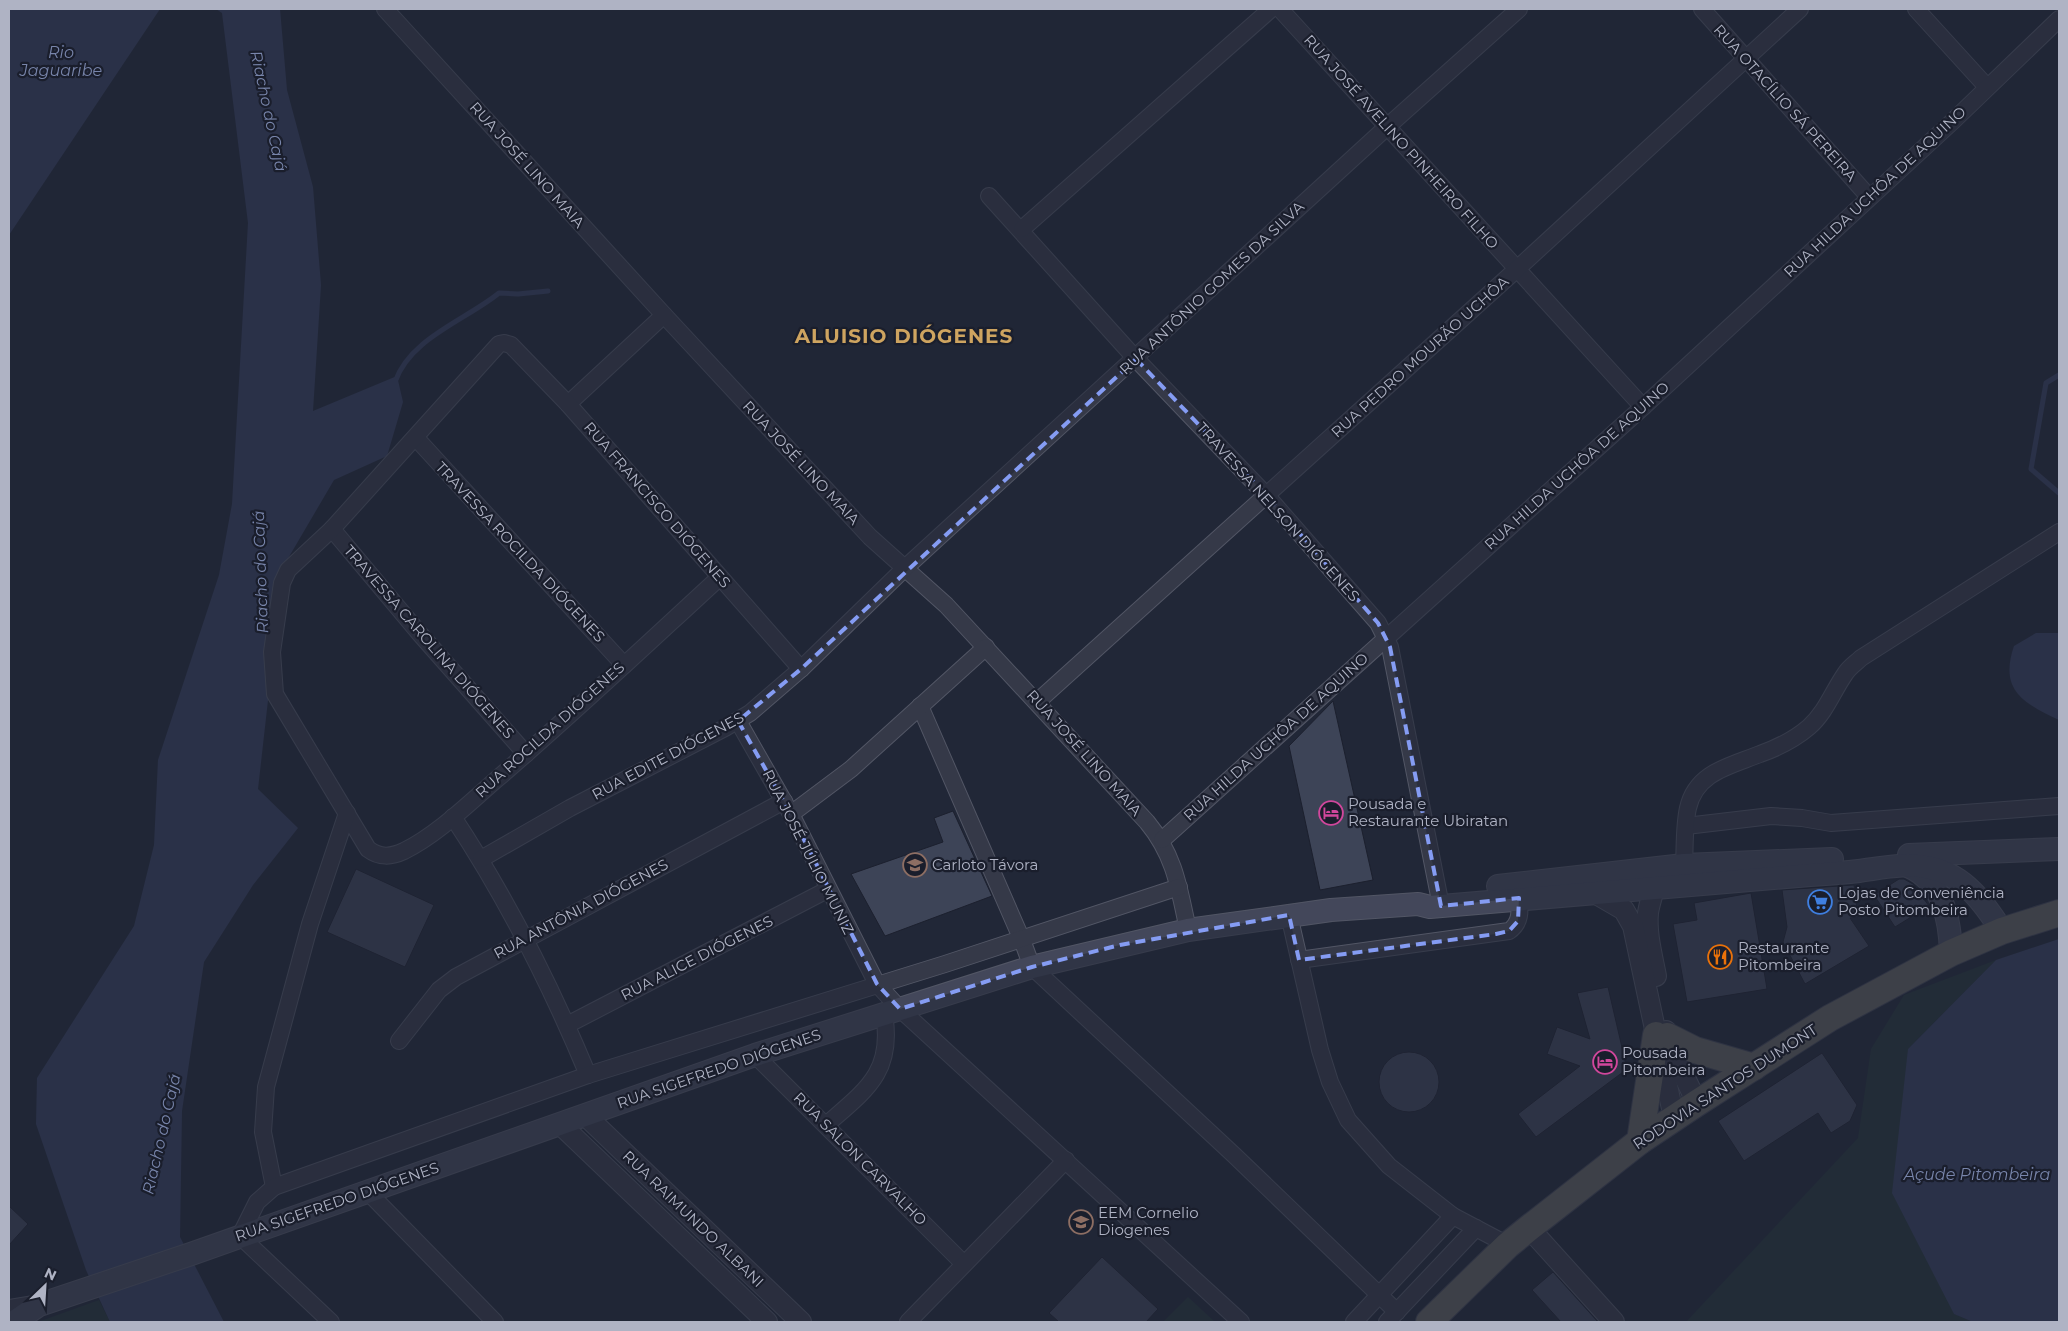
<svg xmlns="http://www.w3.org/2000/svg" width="2068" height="1331" font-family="Montserrat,sans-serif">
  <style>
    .green { fill: #243439 }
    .water { fill: #363f5e }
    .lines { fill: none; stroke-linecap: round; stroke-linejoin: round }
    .stream { stroke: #363f5e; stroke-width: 5 }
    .building { fill: #3d4457; stroke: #1c202e }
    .minor-casing { stroke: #525665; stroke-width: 18 }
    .tertiary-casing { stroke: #525665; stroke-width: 22 }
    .secondary-casing { stroke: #525665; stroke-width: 24 }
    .trunk-casing { stroke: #3f4352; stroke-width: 28 }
    .minor { stroke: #353948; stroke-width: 16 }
    .tertiary { stroke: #353948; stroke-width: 20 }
    .secondary { stroke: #43475a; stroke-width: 22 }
    .trunk { stroke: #60605d; stroke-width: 26 }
    .marked { fill: none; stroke: #859cf3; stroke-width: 4; stroke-dasharray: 10 6; stroke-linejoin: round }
    .labels { text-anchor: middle; stroke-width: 4.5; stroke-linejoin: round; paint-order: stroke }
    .street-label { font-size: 15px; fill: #afb3c4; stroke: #1a1e2c }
    .poi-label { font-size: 15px; fill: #afb3c4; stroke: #1a1e2c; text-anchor: start }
    .water-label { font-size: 16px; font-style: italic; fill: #7885ab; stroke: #1a1e2c }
    .district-label { font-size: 20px; font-weight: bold; letter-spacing: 1px; fill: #cea460; stroke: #1a1e2c }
  </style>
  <rect width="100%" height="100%" fill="#212737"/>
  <g class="green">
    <path d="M1996,960l-88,89 46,265 19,8h-287l172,-184 13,-89 33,-54z"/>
    <path d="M1188,1297l27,25h-52z"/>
    <path d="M99,1300l11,22h-72z"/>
  </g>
  <g class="water">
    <path d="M9,9h151l-151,226z"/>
    <path d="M216,9h64l7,81 26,97 8,98 -8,126 84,-35 6,26 -16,54 -53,24 -51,87 -25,222 40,39 -45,57 -49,77 -22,149 -2,126 44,85h-114l-24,-52 -50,-146 1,-46 97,-152 20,-81 4,-85 61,-185 13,-71 16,-281 -26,-210z"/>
    <path d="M2036,633h23v87c-36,-17 -60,-30 -45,-74z"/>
    <path d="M2059,939v383h-86l-19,-8 -62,-121 16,-144 88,-89z"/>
  </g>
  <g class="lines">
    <g class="stream">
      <path d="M2059,375l-13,8 -15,86 28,24"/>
      <path d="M395,382c15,-44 71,-62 104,-89l19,1 30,-3"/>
    </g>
  </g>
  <g class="building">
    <path d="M1333,701l40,179 -53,10 -31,-144z"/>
    <path d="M953,811l39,85 -107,40 -34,-62 92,-32 -9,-24z"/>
    <path d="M356,869l78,36 -29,62 -78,-35z"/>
    <path d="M1899,879h5l9,5 16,22 -34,21 -21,-32z"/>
    <path d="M1854,885l4,32 -8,1 19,28 -64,38 -22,-42 4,-15 -5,-37z"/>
    <path d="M1751,893l16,96 -80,13 -14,-78 24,-4 -3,-17z"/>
    <path d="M1608,987l19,82 -91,68 -18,-23 62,-48 -33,-12 10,-27 33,12 -13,-46z"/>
    <circle cx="1409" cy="1082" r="30"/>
    <path d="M1822,1053l35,52 -7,16 -19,12 -13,-20 -74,48 -26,-40z"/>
    <path d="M9,1206l19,18 -19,21z"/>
    <path d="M1102,1257l56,52 -12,13h-87l-10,-9z"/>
    <path d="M1553,1272l45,50h-37l-29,-32z"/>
  </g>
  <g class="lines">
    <g class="minor-casing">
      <g id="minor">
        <path d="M385,9l279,306 206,222 76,68 201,217c28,34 32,66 41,108"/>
        <path d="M1280,9l363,398"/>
        <path d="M1702,9l167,188"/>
        <path d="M1916,9l71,78"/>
        <path d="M989,196l147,163 130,136 112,128 12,24 51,259"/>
        <path d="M1022,229l249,-220"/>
        <path d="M568,404l96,-89"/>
        <path d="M416,438l208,227"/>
        <path d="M332,529l88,105 106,120"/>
        <path d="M720,577c-74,68 -147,137 -223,202 -29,25 -59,55 -93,72 -13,6 -24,7 -36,-2l-93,-155 -3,-42 10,-69 6,-13 44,-41 167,-185 5,-1 7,2 57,59 233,265"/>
        <path d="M1037,702l480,-433 283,-260"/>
        <path d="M920,706l102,234 10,27 202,188 163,157"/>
        <path d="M738,721l53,93 86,170 23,25 341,313"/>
        <path d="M791,814l60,-45 135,-122"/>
        <path d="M453,817c53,80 98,169 135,258"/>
        <path d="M1686,826l85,-10 31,2 29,5 228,-17"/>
        <path d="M1162,840l481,-433 310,-286 106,-102"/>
        <path d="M481,859l89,-51 155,-80 25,-15 51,-44 104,-101 483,-442 131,-117"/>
        <path d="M1684,865c1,-19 0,-39 4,-57 8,-36 42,-42 72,-54 17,-6 35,-15 49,-27 17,-15 24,-36 36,-53 4,-7 11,-11 16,-16l198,-126"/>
        <path d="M1289,915l31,135 10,32 18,38 41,46 64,50 55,29"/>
        <path d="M1299,960l210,-29c12,-8 11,-20 10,-33"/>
        <path d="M567,1025l260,-135"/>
        <path d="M399,1041l40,-51 17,-13 328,-176"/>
        <path d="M755,1055l209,209"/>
        <path d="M826,1125c40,-35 68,-53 58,-111"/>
        <path d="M274,1187l-11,-55 3,-45 44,-163 37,-111"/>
        <path d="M367,1191l128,131"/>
        <path d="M331,1322l-91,-86 17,-34 17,-15 314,-112 357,-111 234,-77"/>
        <path d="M908,1322l158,-162"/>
        <path d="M1354,1322l99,-106"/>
        <path d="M1387,1322l89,-94"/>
      </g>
    </g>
    <g class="tertiary-casing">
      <g id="tertiary">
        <path d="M1655,874c1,15 -5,25 -7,39 -2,20 4,42 8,63"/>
        <path d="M1593,892l31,18 9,16 41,192"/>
        <path d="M1666,1031l9,26 22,46"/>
        <path d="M585,1115l216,207"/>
        <path d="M560,1124l207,198"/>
        <path d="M1529,1228l85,94"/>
        <path d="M9,1310l30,-5"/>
      </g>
    </g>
    <g class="secondary-casing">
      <g id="secondary">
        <path d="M1909,855l150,-6"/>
        <path d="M1910,867c33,15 40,53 41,86"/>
        <path d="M1498,886l186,-21 148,-6"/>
        <path d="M14,1322l25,-17 152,-51 564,-199 277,-88 156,-37 143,-20 87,-6 12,3c127,-10 253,-22 380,-32 17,-1 33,-2 49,-4 23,-3 49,-9 72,-3 34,8 53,35 71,63"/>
      </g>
    </g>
    <g class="trunk-casing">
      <g id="trunk">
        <path d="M1667,1036l28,14 59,17"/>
        <path d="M1640,1141l16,-106"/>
        <path d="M1429,1322l79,-77 21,-17 111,-87 57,-38 133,-85 121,-65 51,-22 57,-18"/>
      </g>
    </g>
    <use href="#minor" class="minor"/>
    <use href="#tertiary" class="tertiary"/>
    <use href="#secondary" class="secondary"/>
    <use href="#trunk" class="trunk"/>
  </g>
  <path d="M0 0H2068V1331H0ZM1136,359l130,136 112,128 12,24 51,259 78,-8 -1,23 -9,10 -13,3 -197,26 -10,-45 -169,30 -88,22 -132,42 -23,-25 -86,-170 -53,-93 63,-52z" fill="#212737" fill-opacity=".55" fill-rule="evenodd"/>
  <path class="marked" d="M1136,359l130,136 112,128 12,24 51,259 78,-8 -1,23 -9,10 -13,3 -197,26 -10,-45 -169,30 -88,22 -132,42 -23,-25 -86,-170 -53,-93 63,-52z"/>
  <defs>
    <g id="hotel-ring" transform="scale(1.25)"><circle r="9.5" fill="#1a1e2c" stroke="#d1479c" stroke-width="1.5"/><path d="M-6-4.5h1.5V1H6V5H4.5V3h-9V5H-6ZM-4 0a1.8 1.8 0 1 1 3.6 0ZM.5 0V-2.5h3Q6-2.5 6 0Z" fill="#d1479c"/></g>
    <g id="school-ring" transform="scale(1.25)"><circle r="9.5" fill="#1a1e2c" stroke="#8d6e63" stroke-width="1.5"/><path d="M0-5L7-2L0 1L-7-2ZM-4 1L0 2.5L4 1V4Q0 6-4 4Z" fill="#8d6e63"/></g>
    <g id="supermarket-ring" transform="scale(1.25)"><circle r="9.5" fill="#1a1e2c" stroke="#3f7fe0" stroke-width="1.5"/><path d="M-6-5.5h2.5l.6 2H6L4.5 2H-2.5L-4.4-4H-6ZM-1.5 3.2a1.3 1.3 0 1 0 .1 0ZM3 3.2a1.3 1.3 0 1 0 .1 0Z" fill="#3f7fe0"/></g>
    <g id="restaurant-ring" transform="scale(1.25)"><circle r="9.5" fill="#1a1e2c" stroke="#e8710a" stroke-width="1.5"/><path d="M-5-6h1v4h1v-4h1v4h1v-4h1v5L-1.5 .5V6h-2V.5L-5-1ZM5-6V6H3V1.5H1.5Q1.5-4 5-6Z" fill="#e8710a"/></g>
  </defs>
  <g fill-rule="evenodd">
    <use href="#hotel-ring" x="1331" y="813"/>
    <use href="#school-ring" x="915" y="865"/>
    <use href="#supermarket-ring" x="1820" y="902"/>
    <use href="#restaurant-ring" x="1720" y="957"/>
    <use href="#hotel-ring" x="1605" y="1062"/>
    <use href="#school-ring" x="1081" y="1222"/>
  </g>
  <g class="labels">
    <g class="street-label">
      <text transform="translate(1785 103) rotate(48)" y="5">RUA OTACÍLIO SÁ PEREIRA</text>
      <text transform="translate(1401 142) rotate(48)" y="5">RUA JOSÉ AVELINO PINHEIRO FILHO</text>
      <text transform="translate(527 165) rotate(48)" y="5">RUA JOSÉ LINO MAIA</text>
      <text transform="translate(1875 192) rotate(-43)" y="5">RUA HILDA UCHÔA DE AQUINO</text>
      <text transform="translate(1212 288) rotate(-43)" y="5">RUA ANTÔNIO GOMES DA SILVA</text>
      <text transform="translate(1420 357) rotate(-42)" y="5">RUA PEDRO MOURÃO UCHÔA</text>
      <text transform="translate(801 463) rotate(47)" y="5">RUA JOSÉ LINO MAIA</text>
      <text transform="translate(1577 466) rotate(-42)" y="5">RUA HILDA UCHÔA DE AQUINO</text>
      <text transform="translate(657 505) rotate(49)" y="5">RUA FRANCISCO DIÓGENES</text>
      <text transform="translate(1278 512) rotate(48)" y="5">TRAVESSA NELSON DIÓGENES</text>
      <text transform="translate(520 552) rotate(47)" y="5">TRAVESSA ROCILDA DIÓGENES</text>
      <text transform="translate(429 642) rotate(49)" y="5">TRAVESSA CAROLINA DIÓGENES</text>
      <text transform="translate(550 730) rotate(-42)" y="5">RUA ROCILDA DIÓGENES</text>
      <text transform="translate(1276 737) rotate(-42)" y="5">RUA HILDA UCHÔA DE AQUINO</text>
      <text transform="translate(1084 753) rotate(48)" y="5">RUA JOSÉ LINO MAIA</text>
      <text transform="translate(668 756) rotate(-28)" y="5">RUA EDITE DIÓGENES</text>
      <text transform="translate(808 852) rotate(63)" y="5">RUA JOSÉ JÚLIO MUNIZ</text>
      <text transform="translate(581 909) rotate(-28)" y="5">RUA ANTÔNIA DIÓGENES</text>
      <text transform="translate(697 958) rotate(-27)" y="5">RUA ALICE DIÓGENES</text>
      <text transform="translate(719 1069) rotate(-19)" y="5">RUA SIGEFREDO DIÓGENES</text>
      <text transform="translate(1725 1087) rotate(-33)" y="5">RODOVIA SANTOS DUMONT</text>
      <text transform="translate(860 1159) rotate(45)" y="5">RUA SALON CARVALHO</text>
      <text transform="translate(337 1202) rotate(-19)" y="5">RUA SIGEFREDO DIÓGENES</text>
      <text transform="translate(693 1219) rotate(44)" y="5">RUA RAIMUNDO ALBANI</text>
    </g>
    <g class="poi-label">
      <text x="1348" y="809">Pousada e<tspan x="1348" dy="17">Restaurante Ubiratan</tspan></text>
      <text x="932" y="870">Carloto Távora</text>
      <text x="1838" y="898">Lojas de Conveniência<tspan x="1838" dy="17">Posto Pitombeira</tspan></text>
      <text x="1738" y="953">Restaurante<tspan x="1738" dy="17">Pitombeira</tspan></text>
      <text x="1622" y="1058">Pousada<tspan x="1622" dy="17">Pitombeira</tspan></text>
      <text x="1098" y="1218">EEM Cornelio<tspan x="1098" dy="17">Diogenes</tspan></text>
    </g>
    <g class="water-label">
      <text x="61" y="58">Rio<tspan x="61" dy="18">Jaguaribe</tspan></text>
      <text transform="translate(269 111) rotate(78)" y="6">Riacho do Cajá</text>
      <text transform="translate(260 572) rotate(-92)" y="6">Riacho do Cajá</text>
      <text transform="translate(161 1134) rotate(-77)" y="6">Riacho do Cajá</text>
      <text x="1977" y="1180">Açude Pitombeira</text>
    </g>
    <g class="district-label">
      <text x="904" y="343">ALUISIO DIÓGENES</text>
    </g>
  </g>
  <rect width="2068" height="1331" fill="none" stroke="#afb3c4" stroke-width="20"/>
  <g transform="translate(45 1286) rotate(25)" stroke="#1a1e2c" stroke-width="4" paint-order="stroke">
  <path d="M0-4L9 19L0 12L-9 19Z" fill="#afb3c4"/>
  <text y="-8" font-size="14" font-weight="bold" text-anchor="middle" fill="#afb3c4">N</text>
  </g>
</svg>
